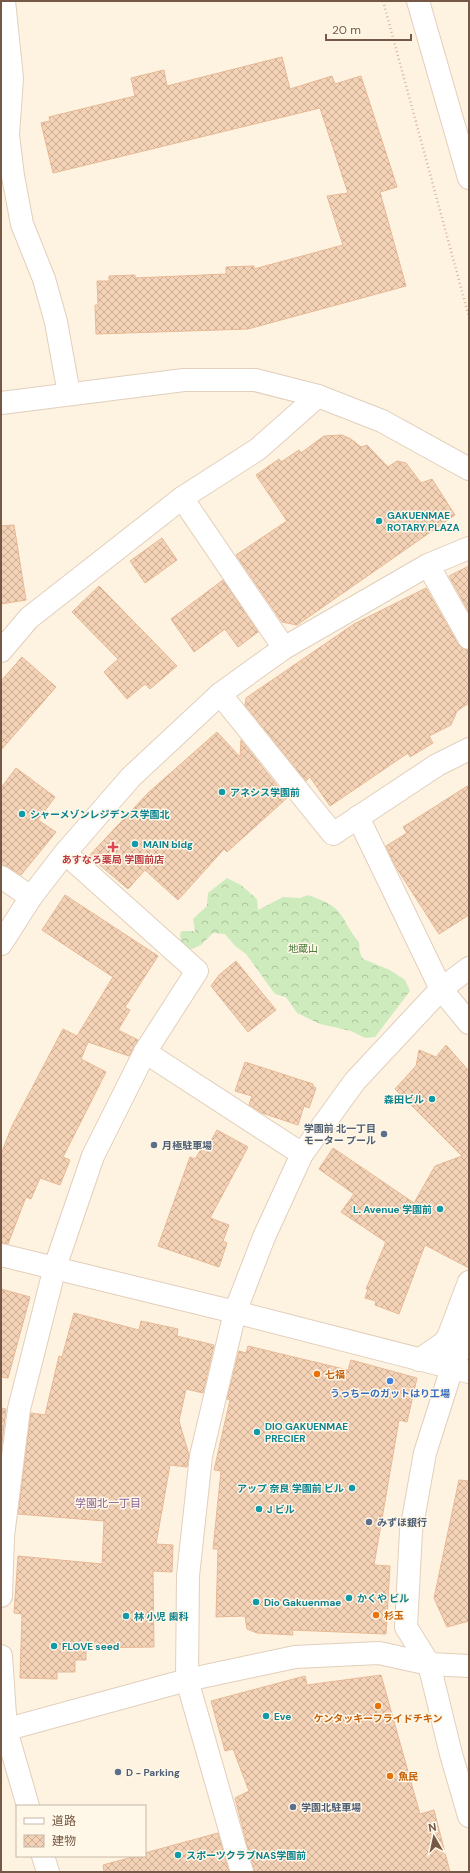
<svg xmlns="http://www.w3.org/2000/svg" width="470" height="1873" font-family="'DM Sans','Noto Sans JP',sans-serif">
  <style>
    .forest { fill: url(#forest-crowns) }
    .building { fill: url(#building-cross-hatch); stroke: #e8b996 }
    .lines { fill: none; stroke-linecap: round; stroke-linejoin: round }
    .minor-casing { stroke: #e2cfbc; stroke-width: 24 }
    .path { stroke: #d9b59a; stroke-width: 2.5; stroke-dasharray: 1 3; stroke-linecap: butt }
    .minor { stroke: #fff; stroke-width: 22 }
    .culture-dot { fill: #0f9aa8; stroke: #fff7e7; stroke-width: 1.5 }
    .health-dot { fill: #e0444e; stroke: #fff7e7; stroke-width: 1.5 }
    .service-dot { fill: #5c6f8a; stroke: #fff7e7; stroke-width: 1.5 }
    .food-dot { fill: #e8710a; stroke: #fff7e7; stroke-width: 1.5 }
    .shop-dot { fill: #3f7fe0; stroke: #fff7e7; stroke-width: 1.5 }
    .labels { text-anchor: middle; stroke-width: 3; stroke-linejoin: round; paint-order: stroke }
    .culture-label { font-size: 10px; font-weight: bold; fill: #0d838f; stroke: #fff7e7; text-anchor: start }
    .health-label { font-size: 10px; font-weight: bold; fill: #be3a42; stroke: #fff7e7 }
    .park-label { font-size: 10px; fill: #4d7c3e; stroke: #fff7e7 }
    .service-label { font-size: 10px; font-weight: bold; fill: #4e5e75; stroke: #fff7e7; text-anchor: start }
    .food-label { font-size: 10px; font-weight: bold; fill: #c56008; stroke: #fff7e7; text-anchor: start }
    .shop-label { font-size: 10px; font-weight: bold; fill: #366cbe; stroke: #fff7e7 }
    .neighbourhood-label { font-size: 11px; fill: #896199; stroke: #fff7e7 }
  </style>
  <defs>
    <pattern id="forest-crowns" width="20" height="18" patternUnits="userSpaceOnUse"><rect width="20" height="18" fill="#ceebbe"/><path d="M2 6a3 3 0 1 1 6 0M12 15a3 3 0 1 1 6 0" fill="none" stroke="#acc19c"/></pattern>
    <pattern id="building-cross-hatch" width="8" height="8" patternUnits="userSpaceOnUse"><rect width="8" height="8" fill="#f4d2b6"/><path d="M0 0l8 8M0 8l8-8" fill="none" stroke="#caad96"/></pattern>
  </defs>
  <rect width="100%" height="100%" fill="#fdf3e0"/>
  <path class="forest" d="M227,878l14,7 16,14 1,11 25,-13 17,1 8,-3c10,4 21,7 29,15 9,9 12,22 22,32l1,11 3,6 27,11 15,10 5,11 -35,46 -10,1 -14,-7 -31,-7 -23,-11 -11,-16 -11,-3 -29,-40 -11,-8 -10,-12 -12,-1 -12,12 -12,5 -8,-6 -1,-10 2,-3h13l-2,-12 14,-13 1,-13z"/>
  <g class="building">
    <path d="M282,57l8,32 42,-13 3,8 26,-8 36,111 -17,5 26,94 -158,43 -152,5 -1,-29h3l-1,-24h12v-5l26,-1v3l91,-4v-7l28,-1v3l89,-24 -16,-49 21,-3 -28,-85 -267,65 -12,-50 9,-2 -1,-4 86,-21 -4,-18 33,-8 3,16z"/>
    <path d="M342,435l9,4 10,8 6,-2 21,22 9,-6 9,2 15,20 11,-4 23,36 -158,110 -15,-3 -46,-67 51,-34 -31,-46 23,-16 2,3 18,-12 2,3 23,-17z"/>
    <path d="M14,525l12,75 -25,4v-78z"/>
    <path d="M162,538l15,22 -32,23 -15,-22z"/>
    <path d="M469,566v46l-20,-36z"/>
    <path d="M223,580l35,52 -20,15 -13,-18 -31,23 -23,-33z"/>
    <path d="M99,586l78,80 -27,23 -5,-5 -18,15 -23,-27 14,-13 -46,-47z"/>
    <path d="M426,588l32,56 5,5 6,1v53l-12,8 -6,14 -22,11 4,7 -23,14 -2,-4 -78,53 -20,-29 -4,4 -61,-76 1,-7 108,-74z"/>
    <path d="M22,657l34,30 -55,63v-69z"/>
    <path d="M217,732l23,25 1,-17 46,58 -60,54 -3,-3 -46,51 -33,-30 -17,19 -39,-33 59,-63z"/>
    <path d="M16,768l39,29 -17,23 18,12 -35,43 -13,-8 -7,-2v-77z"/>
    <path d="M469,785v130l-30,19 -45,-70 -8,-18 21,-13 -4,-6z"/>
    <path d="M65,895l93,61 -33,51 5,3 -12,20 20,10 -9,16 -41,-14 -7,17 25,13 -43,85 7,3 -10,25 -20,-7 -9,21 -5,-2 -18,47 -7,-1v-89l11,-28 51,-97 14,7 36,-59 -71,-47z"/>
    <path d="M236,961l40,49 -28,22 -37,-46 8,-11z"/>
    <path d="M446,1045l23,26v197l-44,-23 -26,69 -24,-9 1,-4 -11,-3 3,-9h-2l20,-47 -45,-30 13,-18 -35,-25 14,-21 81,55 21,-37 27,-10 -67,-67 21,-23 3,-16 17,7z"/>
    <path d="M245,1062l68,22v2l3,2 -7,20 -5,-2 -6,19 -36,-12 -13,-8 3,-9 -17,-5z"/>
    <path d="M217,1130l31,17 -38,71 19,7 -6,16 4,2 -8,24 -61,-21 32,-89 5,2 8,-13 4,2z"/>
    <path d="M1,1289l29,8 -22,81 -7,-1z"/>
    <path d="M74,1313l65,17 2,-9 37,8 -1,7 37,9 -11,48 -17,-4 -7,32 10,34 -2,12 -17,-2 -14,79 17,1 -1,27 -19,-1 1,76 -68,1v12h-11v12h-18v7l-37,-1 2,-64 -8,-1 4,-57 84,8 2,-43 -86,-7 13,-101 14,2 14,-59 3,1z"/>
    <path d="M248,1346l100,24 3,-10 66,18 -10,44 -8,-2 -25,145 16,1 -4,68 -94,-4 1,5 -36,-2 -10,-4 -2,-13 -29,1 2,-68h-5l8,-78 -7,-1 16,-70 -3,-1 12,-48 7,2z"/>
    <path d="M1,1408l5,1 -5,43z"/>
    <path d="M459,1480l10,1v140l-22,6 -13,-29z"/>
    <path d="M381,1675l39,139 14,-4 16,62h-196l-19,-74 14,-7 -16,-42 -8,2 -14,-50 94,-25 2,9z"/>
    <path d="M218,1833l11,39h-125l-1,-7 33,-9h9v-3z"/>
  </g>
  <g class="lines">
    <g class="minor-casing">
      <g id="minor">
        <path d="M4,1l8,77 -4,57 5,41 9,48 22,55 12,43 13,72"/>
        <path d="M418,1l51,177"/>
        <path d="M1,403l183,-23h71l63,16 64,25 87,48"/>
        <path d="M182,498l102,150"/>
        <path d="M428,565l41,73"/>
        <path d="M1,651l28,-33 153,-120 76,-49 60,-53"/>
        <path d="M220,694l113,140 104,-69 32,-16"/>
        <path d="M358,817l83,172 28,34"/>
        <path d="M1,877l30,20"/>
        <path d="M1,944l30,-47 34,-44 66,-76 89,-83 64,-46 144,-83 41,-17"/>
        <path d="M145,1052l157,102"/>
        <path d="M1,1255l234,57 234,60"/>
        <path d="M469,1326l-17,42 -27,85 -14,78 -5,96 23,37 22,90 18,62"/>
        <path d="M419,1360l26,-18 4,-7 20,-53"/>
        <path d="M1,1596l2,-60 16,-127 36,-142 38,-111 52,-104 52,-81 -132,-118"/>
        <path d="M1,1656l5,74 22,76"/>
        <path d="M1,1731l186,-51 108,-23 84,-4 50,11 40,2"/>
        <path d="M43,1856l5,16"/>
        <path d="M242,1872l-55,-192 1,-104 13,-120 34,-144 29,-75 38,-83 53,-73 86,-92 28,-21"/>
      </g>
    </g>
    <path class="path" d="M383,1l86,316"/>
    <use href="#minor" class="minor"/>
  </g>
  <g class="culture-dot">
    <circle cx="379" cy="521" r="4"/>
    <circle cx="222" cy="792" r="4"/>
    <circle cx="22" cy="814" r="4"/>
    <circle cx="135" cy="844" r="4"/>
    <circle cx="432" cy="1099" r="4"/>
    <circle cx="440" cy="1209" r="4"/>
    <circle cx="257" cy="1432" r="4"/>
    <circle cx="352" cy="1488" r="4"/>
    <circle cx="259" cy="1509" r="4"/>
    <circle cx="349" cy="1598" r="4"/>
    <circle cx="256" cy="1602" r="4"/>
    <circle cx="126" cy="1616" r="4"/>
    <circle cx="54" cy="1646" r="4"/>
    <circle cx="266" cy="1716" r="4"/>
    <circle cx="178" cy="1855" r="4"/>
  </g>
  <path class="health-dot" d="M111 841h4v4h4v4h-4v4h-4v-4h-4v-4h4z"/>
  <g class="service-dot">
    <circle cx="384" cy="1134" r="4"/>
    <circle cx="154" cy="1145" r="4"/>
    <circle cx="369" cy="1522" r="4"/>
    <circle cx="118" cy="1772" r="4"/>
    <circle cx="293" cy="1807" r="4"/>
  </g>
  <g class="food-dot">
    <circle cx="317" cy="1374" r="4"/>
    <circle cx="376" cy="1615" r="4"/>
    <circle cx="378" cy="1706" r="4"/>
    <circle cx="390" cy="1776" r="4"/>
  </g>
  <circle class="shop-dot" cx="390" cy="1381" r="4"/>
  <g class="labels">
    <g class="culture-label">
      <text x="387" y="519">GAKUENMAE<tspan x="387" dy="12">ROTARY PLAZA</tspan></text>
      <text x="230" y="796">アネシス学園前</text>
      <text x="30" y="818">シャーメゾンレジデンス学園北</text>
      <text x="143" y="848">MAIN bldg</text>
      <text x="424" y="1103" text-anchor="end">森田ビル</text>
      <text x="432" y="1213" text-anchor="end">L. Avenue 学園前</text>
      <text x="265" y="1430">DIO GAKUENMAE<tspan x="265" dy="12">PRECIER</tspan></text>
      <text x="344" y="1492" text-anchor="end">アップ 奈良 学園前 ビル</text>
      <text x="267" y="1513">J ビル</text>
      <text x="357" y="1602">かくや ビル</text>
      <text x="264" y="1606">Dio Gakuenmae</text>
      <text x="134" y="1620">林 小児 歯科</text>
      <text x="62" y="1650">FLOVE seed</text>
      <text x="274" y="1720">Eve</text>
      <text x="186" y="1859">スポーツクラブNAS学園前</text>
    </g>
    <g class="health-label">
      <text x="113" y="863">あすなろ薬局 学園前店</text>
    </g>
    <g class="park-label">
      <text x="303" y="952">地蔵山</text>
    </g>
    <g class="service-label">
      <text x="376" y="1132" text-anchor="end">学園前 北一丁目<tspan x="376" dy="12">モーター プール</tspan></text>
      <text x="162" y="1149">月極駐車場</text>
      <text x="377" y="1526">みずほ銀行</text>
      <text x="126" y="1776">D - Parking</text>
      <text x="301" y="1811">学園北駐車場</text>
    </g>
    <g class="food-label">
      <text x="325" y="1378">七福</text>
      <text x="384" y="1619">杉玉</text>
      <text x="378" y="1722" text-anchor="middle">ケンタッキーフライドチキン</text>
      <text x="398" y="1780">魚民</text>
    </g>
    <g class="shop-label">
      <text x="390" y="1397">うっちーのガットはり工場</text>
    </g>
    <g class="neighbourhood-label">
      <text x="108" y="1507">学園北一丁目</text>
    </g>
  </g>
  <rect width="470" height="1873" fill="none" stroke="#755946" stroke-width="4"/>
  <rect x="16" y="1805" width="130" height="52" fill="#fff7e7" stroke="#c8b8a7"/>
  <rect x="24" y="1818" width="20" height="6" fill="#ffffff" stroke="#c8b8a7"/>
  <text x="52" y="1825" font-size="12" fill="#755946">道路</text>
  <rect x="24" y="1835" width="20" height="12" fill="url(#building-cross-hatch)" stroke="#c8b8a7"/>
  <text x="52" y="1845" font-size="12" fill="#755946">建物</text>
  <g transform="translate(434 1837) rotate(351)" stroke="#fff7e7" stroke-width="3" paint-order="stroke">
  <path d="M0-3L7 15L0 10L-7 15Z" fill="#755946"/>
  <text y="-6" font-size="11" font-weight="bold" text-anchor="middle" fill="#755946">N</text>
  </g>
  <path d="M326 34v6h85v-6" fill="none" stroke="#755946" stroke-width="2"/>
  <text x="332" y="34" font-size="12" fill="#755946" stroke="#fff7e7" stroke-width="3" paint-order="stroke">20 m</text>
</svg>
